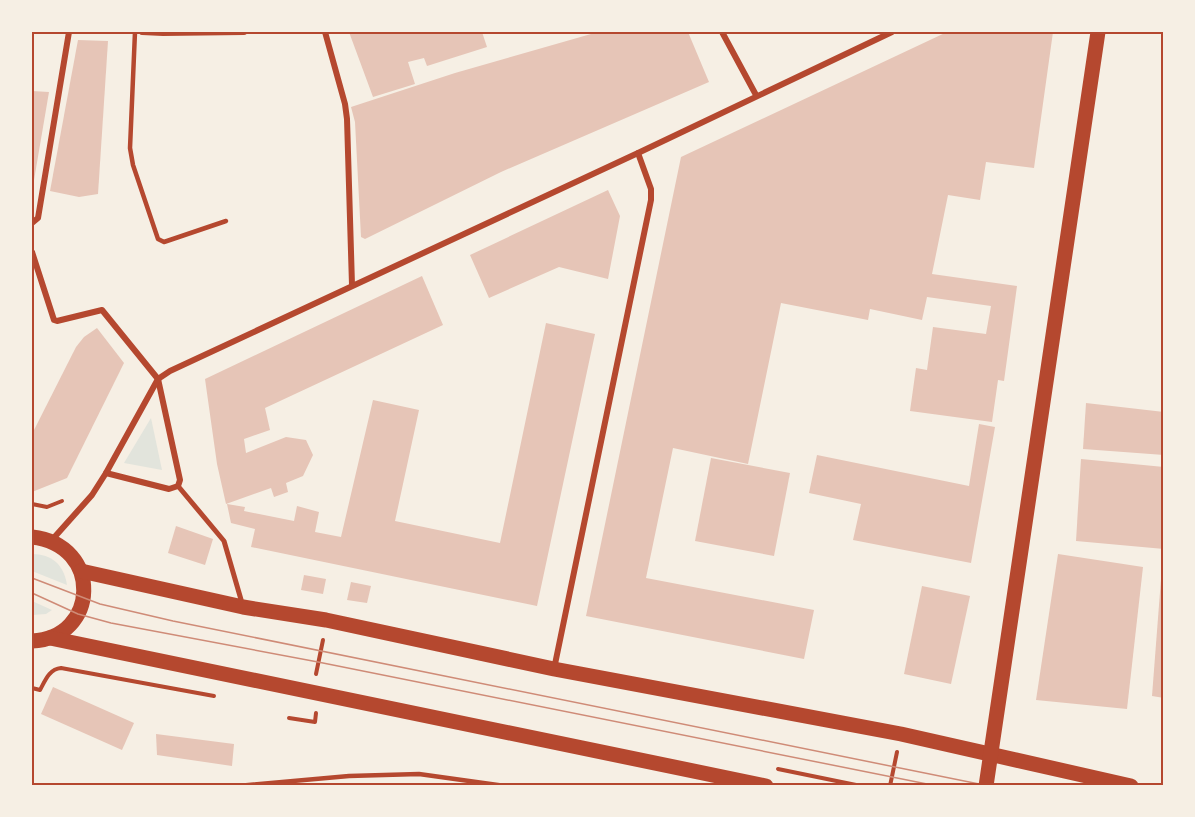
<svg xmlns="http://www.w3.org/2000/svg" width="1195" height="817" font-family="'Archivo Narrow',sans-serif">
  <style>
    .green { fill: #e2e4dc }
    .building { fill: #e6c5b7 }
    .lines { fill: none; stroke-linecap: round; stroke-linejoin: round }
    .path { stroke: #b5482f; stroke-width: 4 }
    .service { stroke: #b5482f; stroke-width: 4.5 }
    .pedestrian { stroke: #b5482f; stroke-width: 5 }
    .minor { stroke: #b5482f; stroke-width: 6 }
    .primary { stroke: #b5482f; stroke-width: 15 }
    .tram { stroke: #cf8b77; stroke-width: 1.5 }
    .neatline { fill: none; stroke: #b5482f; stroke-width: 2 }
  </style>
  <rect width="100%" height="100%" fill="#f6efe4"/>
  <g class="green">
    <path d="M151,418l11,52 -38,-7z"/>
    <path d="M32,554c20,0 32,11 35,31l-35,-14z"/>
    <path d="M32,601l20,9 -6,4 -14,1z"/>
  </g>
  <g class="building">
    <path d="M349,32h133l5,15 -60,19 -3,-8 -16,4 7,22 -42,13z"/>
    <path d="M598,32h90l21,50 -208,90 -136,67 -4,-2 -6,-115 -4,-15 104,-34z"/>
    <path d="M947,32h106l-19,136 -48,-6 -6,38 -32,-5 -16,79 85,12 -13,95 -6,-1 -6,42 -82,-11 6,-43 11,2 6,-43 53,7 5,-28 -64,-9 -5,23 -52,-11 -2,11 -87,-17 -33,161 -75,-16 -27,130 168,32 -10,49 -218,-43 95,-459z"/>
    <path d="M78,40l30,1 -10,153 -19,3 -29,-6z"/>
    <path d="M32,91l17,1 -16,94h-1z"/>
    <path d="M608,190l12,26 -12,63 -49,-12 -70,31 -19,-43z"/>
    <path d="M422,276l21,49 -178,83 5,22 -26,9 2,14 40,-16 20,3 7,15 -10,21 -17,7 2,9 -14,5 -3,-9 -45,16 -9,-40 -12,-85z"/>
    <path d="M546,323l49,11 -58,272 -286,-59 4,-18 -24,-6 -4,-19 18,3 -1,4 50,10 3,-15 22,6 -4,20 26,5 32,-137 46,10 -24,111 105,22z"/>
    <path d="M97,328l27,35 -57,115 -35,14v-58l44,-87 8,-10z"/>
    <path d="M1086,403l78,9v43l-81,-6z"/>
    <path d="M979,424l16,3 -24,136 -118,-23 8,-36 -52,-11 8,-38 152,31z"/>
    <path d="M711,458l79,15 -16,83 -79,-15z"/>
    <path d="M1081,459l83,8v82l-88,-8z"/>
    <path d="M176,526l37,13 -8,26 -37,-12z"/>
    <path d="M1058,554l85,13 -16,142 -91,-9z"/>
    <path d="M1162,566h2v132l-12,-2z"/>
    <path d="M304,575l22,4 -3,15 -22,-4z"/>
    <path d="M351,582l20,4 -4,17 -20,-3z"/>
    <path d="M922,586l48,10 -19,88 -47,-10z"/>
    <path d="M53,687l81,36 -12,27 -81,-36z"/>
    <path d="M156,734l78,10 -2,22 -75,-11z"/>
  </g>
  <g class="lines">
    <g class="path">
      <path d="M32,504l15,3 15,-6"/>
      <path d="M316,674l7,-34"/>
      <path d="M32,688l8,2c5,-9 9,-21 21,-22l153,28"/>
      <path d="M289,718l26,4 1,-9"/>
      <path d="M778,769l83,17"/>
      <path d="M890,786l7,-34"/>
    </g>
    <g class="service">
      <path d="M135,32l-5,116 3,17 25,74 6,3 62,-21"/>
      <path d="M238,786l111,-10 70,-2 86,12"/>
    </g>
    <path class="pedestrian" d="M178,486l46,55 18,62"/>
    <g class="minor">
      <path d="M142,32l21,1 81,-1"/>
      <path d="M325,32l20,72 2,15 5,166"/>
      <path d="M722,32l34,63"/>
      <path d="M32,223l6,-5 31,-186"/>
      <path d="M32,252l22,68 3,1 45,-11 56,69 22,101 -2,6 -9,3 -63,-16"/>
      <path d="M51,541l41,-46 14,-22 52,-94 12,-8 468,-218 254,-121"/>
      <path d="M554,669l97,-469v-11l-13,-36"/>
    </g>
    <g class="primary">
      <path d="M32,537c71,8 67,101 0,104"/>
      <path d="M81,571l162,36 83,13 228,49 347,65 230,52"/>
      <path d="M50,638l716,148"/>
      <path d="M986,786l112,-754"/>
    </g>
    <g class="tram">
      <path d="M32,578l68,26 73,17 816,165"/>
      <path d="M32,593l46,21 33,9 207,39 619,124"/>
    </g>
  </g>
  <rect width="1195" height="817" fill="none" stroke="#f6efe4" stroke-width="66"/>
  <rect x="33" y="33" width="1129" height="751" class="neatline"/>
</svg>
